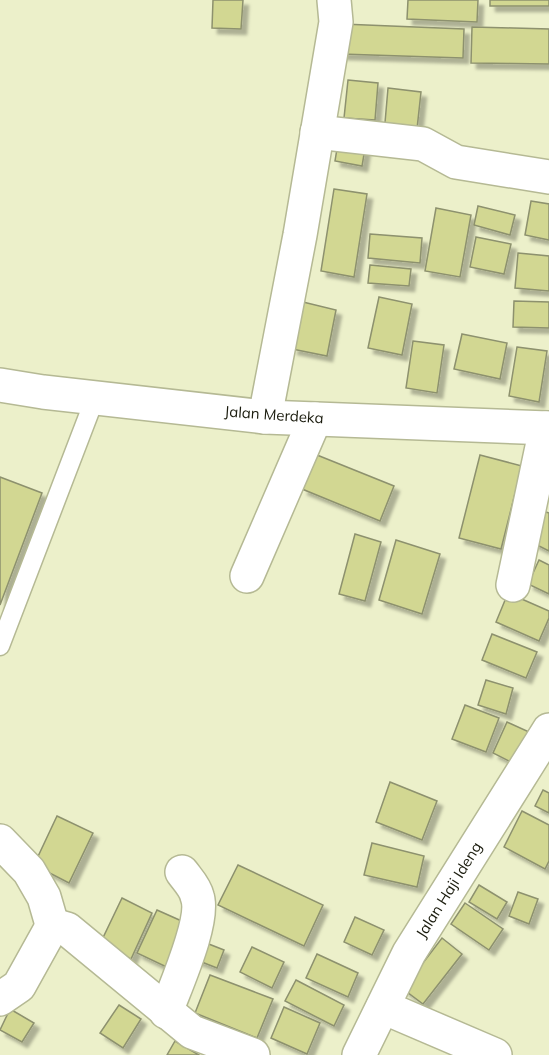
<svg xmlns="http://www.w3.org/2000/svg" width="549" height="1055" font-family="Mulish,sans-serif">
  <style>
    .building { fill: #d2d792; stroke: #8d916e; stroke-width: 1.5; filter: url(#shadow) }
    .lines { fill: none; stroke-linecap: round; stroke-linejoin: round }
    .service-casing { stroke: #b5b994; stroke-width: 21 }
    .minor-casing { stroke: #b5b994; stroke-width: 36 }
    .tertiary-casing { stroke: #b5b994; stroke-width: 36 }
    .service { stroke: #fff; stroke-width: 18 }
    .minor { stroke: #fff; stroke-width: 33 }
    .tertiary { stroke: #fff; stroke-width: 33 }
    .labels { text-anchor: middle; stroke-width: 5; stroke-linejoin: round; paint-order: stroke }
    .street-label { font-size: 15px; fill: #1a1b0d; stroke: #fff }
  </style>
  <defs>
    <filter id="shadow"><feDropShadow dx="5.5" dy="5.5" stdDeviation="1.5" flood-color="#0004"/></filter>
  </defs>
  <rect width="100%" height="100%" fill="#ecf0ca"/>
  <g class="building">
    <path d="M213,0h30l-2,29 -29,-1z"/>
    <path d="M408,0h70l-1,22 -70,-3z"/>
    <rect x="490" y="0" width="59" height="6"/>
    <path d="M342,24l122,5 -1,29 -122,-4z"/>
    <path d="M472,27l77,2v35l-78,-1z"/>
    <path d="M348,80l30,3 -3,37 -31,-2z"/>
    <path d="M388,88l33,4 -5,46 -32,-4z"/>
    <path d="M339,137l27,5 -4,24 -27,-5z"/>
    <path d="M334,189l33,5 -13,83 -33,-6z"/>
    <path d="M531,201l18,3v36l-24,-5z"/>
    <path d="M478,206l37,9 -5,20 -36,-10z"/>
    <path d="M436,208l35,7 -11,62 -35,-6z"/>
    <path d="M370,234l52,4 -2,25 -52,-5z"/>
    <path d="M476,237l35,7 -7,30 -34,-7z"/>
    <path d="M518,253l31,3v35l-34,-3z"/>
    <path d="M370,265l41,4 -2,17 -41,-3z"/>
    <path d="M379,297l33,7 -10,51 -34,-7z"/>
    <path d="M514,301l35,1v26l-36,-1z"/>
    <path d="M303,302l33,8 -9,46 -35,-7z"/>
    <path d="M462,334l45,9 -7,36 -46,-10z"/>
    <path d="M413,341l31,4 -7,48 -31,-5z"/>
    <path d="M517,347l30,4 -8,51 -30,-6z"/>
    <path d="M317,455l77,31 -14,35 -78,-32z"/>
    <path d="M480,455l42,11 -21,83 -42,-11z"/>
    <path d="M0,477l42,16 -42,112z"/>
    <path d="M546,512l3,1v38l-18,-9z"/>
    <path d="M355,534l26,8 -16,59 -26,-7z"/>
    <path d="M396,540l44,14 -18,60 -43,-14z"/>
    <path d="M539,560l10,5v29l-21,-10z"/>
    <path d="M508,593l41,18v7l-10,23 -43,-19z"/>
    <path d="M492,634l45,18 -11,26 -44,-18z"/>
    <path d="M486,680l27,8 -7,26 -28,-9z"/>
    <path d="M465,705l34,13 -13,34 -34,-13z"/>
    <path d="M507,722l31,14 -15,32 -30,-15z"/>
    <path d="M390,782l47,19 -15,39 -46,-18z"/>
    <path d="M543,790l6,3v20l-14,-7z"/>
    <path d="M522,811l27,14v36l-4,8 -41,-22z"/>
    <path d="M57,816l36,17 -24,50 -35,-18z"/>
    <path d="M372,843l52,13 -7,31 -53,-12z"/>
    <path d="M238,865l85,40 -19,41 -86,-41z"/>
    <path d="M479,885l28,17 -10,17 -28,-17z"/>
    <path d="M518,892l20,7 -9,25 -20,-8z"/>
    <path d="M122,898l30,15 -21,46 -31,-15z"/>
    <path d="M465,903l38,26 -14,21 -38,-26z"/>
    <path d="M157,910l38,17 -20,44 -38,-18z"/>
    <path d="M355,917l29,13 -12,25 -28,-13z"/>
    <path d="M442,938l20,16 -39,50 -20,-15z"/>
    <path d="M196,939l28,11 -7,18 -28,-11z"/>
    <path d="M252,947l32,15 -12,26 -32,-16z"/>
    <path d="M317,954l41,19 -10,24 -42,-19z"/>
    <path d="M210,975l63,24 -16,39 -62,-25z"/>
    <path d="M296,980l48,25 -10,21 -49,-25z"/>
    <path d="M119,1005l22,14 -18,29 -23,-15z"/>
    <path d="M284,1007l36,16 -13,31 -36,-16z"/>
    <path d="M10,1009l24,14 -12,19 -22,-12z"/>
    <path d="M175,1041l24,14h-32z"/>
  </g>
  <g class="lines">
    <g class="service-casing">
      <path id="service" d="M0,646l95,-248"/>
    </g>
    <g class="minor-casing">
      <g id="minor">
        <path d="M317,132l106,12 33,18 93,15"/>
        <path d="M265,417l35,-182 36,-213 -2,-22"/>
        <path d="M247,576l68,-157"/>
        <path d="M513,585l33,-157"/>
        <path d="M0,841l29,30 15,26 9,31"/>
        <path d="M53,928l7,-1 7,2 125,103 61,23"/>
        <path d="M0,999l19,-13 30,-54 4,-4"/>
        <path d="M383,1007l112,48"/>
        <path d="M166,1012c9,-25 40,-93 31,-116 -2,-9 -10,-17 -15,-24"/>
        <path d="M359,1055l50,-102 140,-223"/>
      </g>
    </g>
    <g class="tertiary-casing">
      <path id="tertiary" d="M0,385l43,7 222,25 284,11"/>
    </g>
    <use href="#service" class="service"/>
    <use href="#minor" class="minor"/>
    <use href="#tertiary" class="tertiary"/>
  </g>
  <g class="labels">
    <g class="street-label">
      <text transform="translate(274 415) rotate(4)" y="5">Jalan Merdeka</text>
      <text transform="translate(449 890) rotate(-58)" y="5">Jalan Haji Ideng</text>
    </g>
  </g>
</svg>
